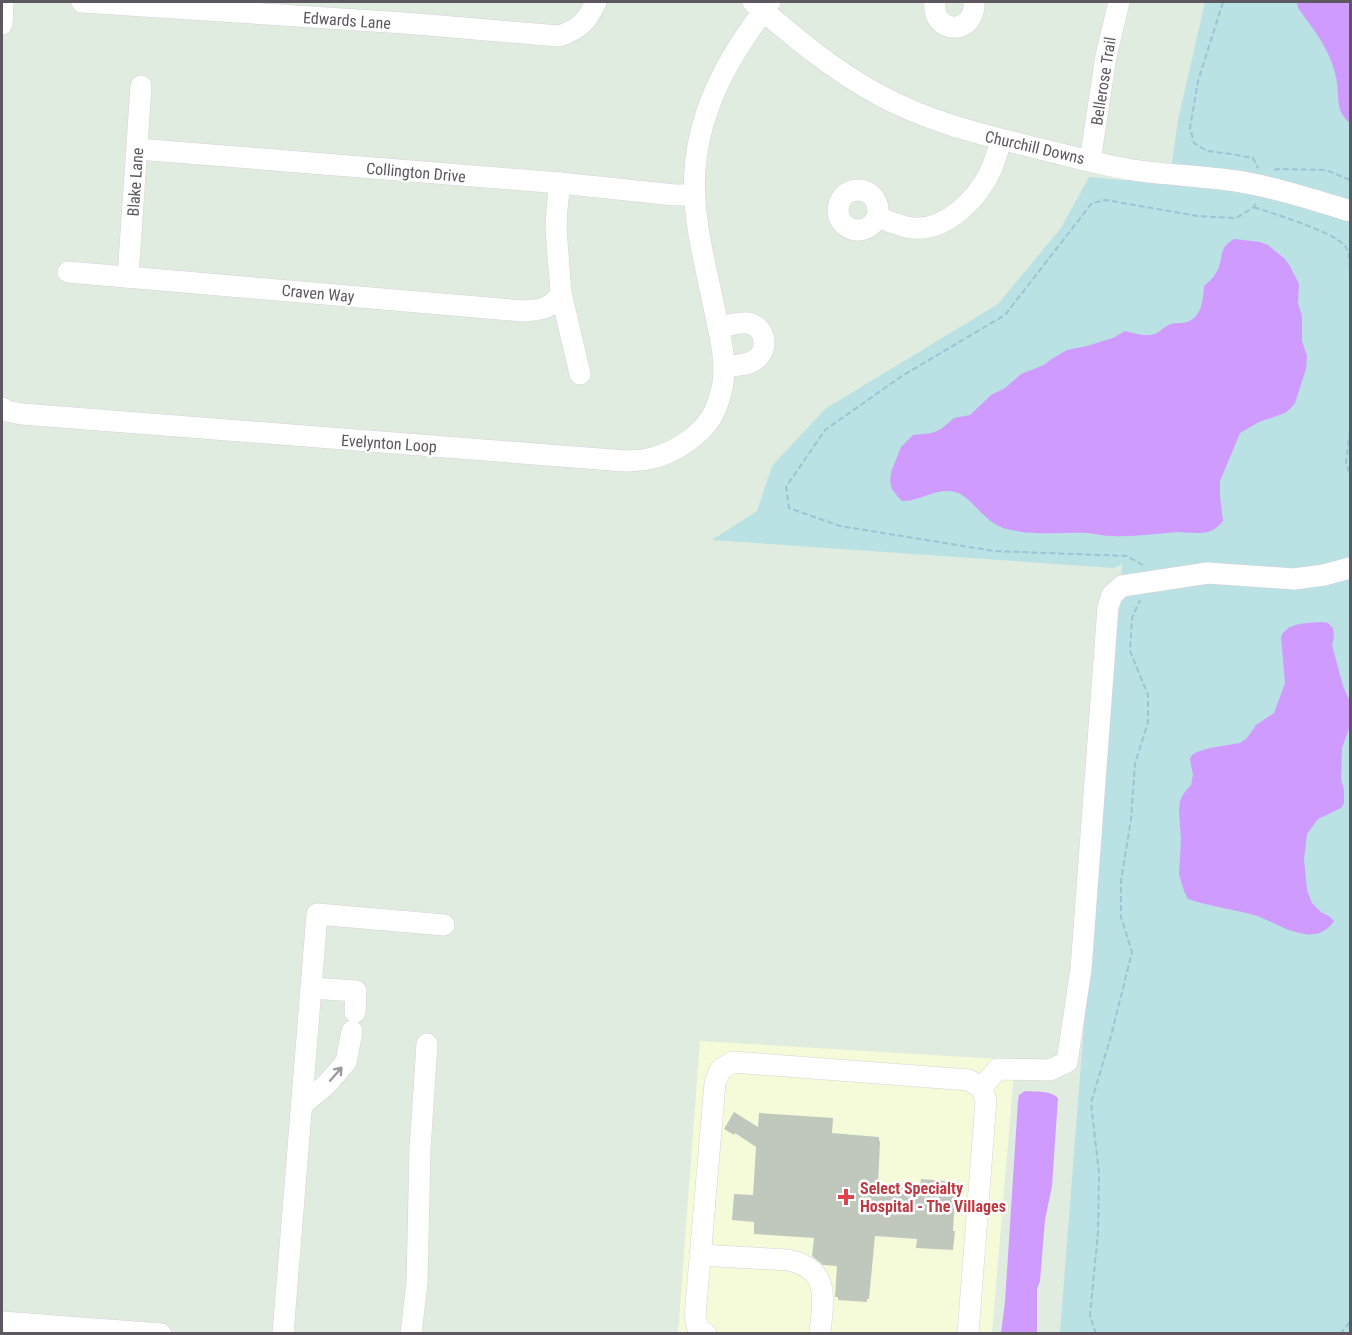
<svg xmlns="http://www.w3.org/2000/svg" width="1352" height="1335" font-family="'Roboto Condensed',sans-serif">
  <style>
    .medical { fill: #f5fbd9 }
    .green { fill: #bae1e4 }
    .water { fill: #cf9bff }
    .building { fill: #c0c8be }
    .lines { fill: none; stroke-linecap: round; stroke-linejoin: round }
    .minor-casing { stroke: #d7d2d9; stroke-width: 22 }
    .path { stroke: #9dc3d6; stroke-width: 2; stroke-dasharray: 6 3; stroke-linecap: butt }
    .minor { stroke: #fff; stroke-width: 21 }
    .oneway { stroke: #9e9ba0 }
    .health-dot { fill: #e0444e; stroke: #fff; stroke-width: 2 }
    .labels { text-anchor: middle; stroke-width: 5; stroke-linejoin: round; paint-order: stroke }
    .street-label { font-size: 16px; fill: #5d5860; stroke: #fff }
    .health-label { font-size: 16px; font-weight: bold; fill: #be3a42; stroke: #fff; text-anchor: start }
  </style>
  <rect width="100%" height="100%" fill="#e0ecdf"/>
  <path class="medical" d="M700,1041l315,19 -23,273 -314,1z"/>
  <path class="green" d="M1205,2h145v1331h-290l37,-476 25,-293 -8,4 -402,-28 45,-29 15,-45 53,-57 173,-105 63,-76 28,-51 80,7 9,-64z"/>
  <g class="water">
    <path d="M1297,2h53v121c-16,-12 -10,-28 -14,-46 -6,-28 -22,-47 -38,-69z"/>
    <path d="M1234,239l26,3 8,3 17,14 5,7 9,18 -1,19 4,13v25l5,15 -1,13 -11,34 -5,6 -5,4 -26,9 -19,11 -20,48v15l3,25c-4,5 -9,9 -15,11 -10,2 -22,0 -32,0 -21,2 -43,5 -64,4 -8,0 -15,-2 -23,-3 -27,-1 -55,3 -82,-4 -23,-5 -35,-33 -52,-37 -19,-5 -34,9 -53,9l-4,-4 -6,-8 -2,-8 1,-9 10,-25 12,-12 19,-2 9,-4 13,-11 16,-3 21,-20 14,-7 16,-14 23,-9 6,-5 17,-10 20,-4 16,-5 10,-3 12,-7c10,2 21,7 32,2 4,-2 7,-6 12,-8 5,-3 12,-1 18,-3 15,-5 16,-22 17,-36 6,-5 12,-11 15,-19 4,-13 1,-20 15,-28z"/>
    <path d="M1322,622l6,1 5,5 1,9 -2,8 11,41 7,16v24l-8,22 -1,31 3,11v13l-3,5 -23,11 -11,15 -3,25 3,31 5,13 9,9 8,4 5,5c-4,6 -11,12 -19,13 -19,3 -41,-12 -58,-18 -23,-7 -46,-9 -69,-17l-4,-8 -5,-17 2,-34 -2,-30 1,-9 4,-8 7,-8 2,-10 -3,-16 2,-4 5,-3 13,-4 30,-5 7,-5 9,-13 18,-12 11,-30 -4,-46c6,-15 27,-14 41,-15z"/>
    <path d="M1025,1091c11,1 25,-1 33,7l-6,88 -7,34 -5,61 -3,8v44h-36l4,-31 13,-201 1,-6z"/>
  </g>
  <path class="building" d="M734,1112l24,15 1,-14 74,5 -1,15 47,4v4h1l-2,44 42,3 1,-9 37,3 -1,18h-2l-2,31h2l-2,19 -37,-2 1,-9 -42,-3 -6,63h-2v3l-29,-2v-3h-3l2,-31 -14,-1 -11,-9 2,-18 -60,-4v-12l-22,-2 2,-26 19,1 3,-48 -21,-14 -1,2 -10,-6z"/>
  <g class="lines">
    <g class="minor-casing">
      <g id="minor">
        <path d="M82,2l322,21 155,13c21,-7 28,-15 37,-34"/>
        <path d="M753,2c41,35 81,69 128,94 50,27 104,39 159,53 31,7 61,16 93,21 34,5 69,6 103,11 38,6 78,19 114,30"/>
        <path d="M935,2c-4,33 41,34 39,0"/>
        <path d="M2,24l1,-22"/>
        <path d="M137,149l423,34 115,12h19"/>
        <path d="M1090,161l16,-105 13,-54"/>
        <path d="M560,183l-3,26 -1,20 5,64 19,81"/>
        <circle cx="858" cy="210" r="20"/>
        <path d="M878,217c11,4 23,10 35,11 34,3 65,-30 78,-58 4,-9 7,-20 10,-30"/>
        <path d="M68,272l455,39c16,-1 30,-2 38,-18"/>
        <path d="M128,277l13,-191"/>
        <path d="M718,327c9,-1 20,-5 29,-4 18,2 23,26 9,36 -8,7 -22,6 -32,8"/>
        <path d="M2,408l5,3 15,3 603,47c7,-1 15,0 22,-2 25,-4 58,-25 68,-49 5,-12 9,-26 9,-39 0,-18 -4,-37 -8,-54 -9,-47 -25,-100 -21,-148 5,-65 37,-117 75,-167"/>
        <path d="M311,988l45,3 -1,21"/>
        <path d="M981,1088l17,-19 52,1 17,-8 14,-93 27,-362 4,-12 10,-9 86,-13 86,6 30,-4 26,-7"/>
        <path d="M302,1105l25,-21 19,-22 6,-31"/>
        <path d="M700,1255l88,5c43,9 35,39 32,74"/>
        <path d="M2,1322l159,12"/>
        <path d="M283,1334l34,-420 127,11"/>
        <path d="M411,1334l6,-51 3,-134 7,-105"/>
        <path d="M706,1334l-8,-5 -3,-12 20,-234 5,-13 13,-8 236,18 12,8 5,12 -18,234"/>
      </g>
    </g>
    <g class="path">
      <path d="M1223,2l-25,79 -8,47 4,15 13,8 24,3 22,4 5,10"/>
      <path d="M1274,170l4,-1 48,1 24,10"/>
      <path d="M1254,207c19,7 86,26 93,42 3,5 3,26 3,33"/>
      <path d="M1350,309v78"/>
      <path d="M1350,431l-4,31 4,13"/>
      <path d="M1143,565l-16,-9 -133,-5 -154,-25 -51,-18 -3,-21 39,-57 77,-54 103,-61 87,-112 14,-3 91,16 39,2 18,-11 2,-6"/>
      <path d="M1096,1334l-6,-19 8,-83 1,-59 -8,-70 20,-67 21,-84 -11,-35v-36l10,-62 4,-55 13,-42v-27l-18,-44 2,-33 8,-18"/>
      <path d="M1340,1334l10,-12"/>
    </g>
    <use href="#minor" class="minor"/>
  </g>
  <defs><path id="oneway-shaft" d="M-6 0H5M1.5-3L5.5 0L1.5 3" fill="none" stroke-width="1.6" stroke-linecap="round" stroke-linejoin="round" transform="scale(1.5)"/></defs>
  <use class="oneway" href="#oneway-shaft" transform="translate(336 1074) rotate(-49)"/>
  <path class="health-dot" d="M843 1188h6v6h6v6h-6v6h-6v-6h-6v-6h6z"/>
  <g class="labels">
    <g class="street-label">
      <text transform="translate(347 20) rotate(4)" y="6">Edwards Lane</text>
      <text transform="translate(1103 81) rotate(-81)" y="6">Bellerose Trail</text>
      <text transform="translate(1035 147) rotate(13)" y="6">Churchill Downs</text>
      <text transform="translate(416 172) rotate(5)" y="6">Collington Drive</text>
      <text transform="translate(135 182) rotate(-86)" y="6">Blake Lane</text>
      <text transform="translate(318 293) rotate(5)" y="6">Craven Way</text>
      <text transform="translate(389 443) rotate(4)" y="6">Evelynton Loop</text>
    </g>
    <g class="health-label">
      <text x="860" y="1194">Select Specialty<tspan x="860" dy="18">Hospital - The Villages</tspan></text>
    </g>
  </g>
  <rect width="1352" height="1335" fill="none" stroke="#5d5860" stroke-width="6"/>
</svg>
